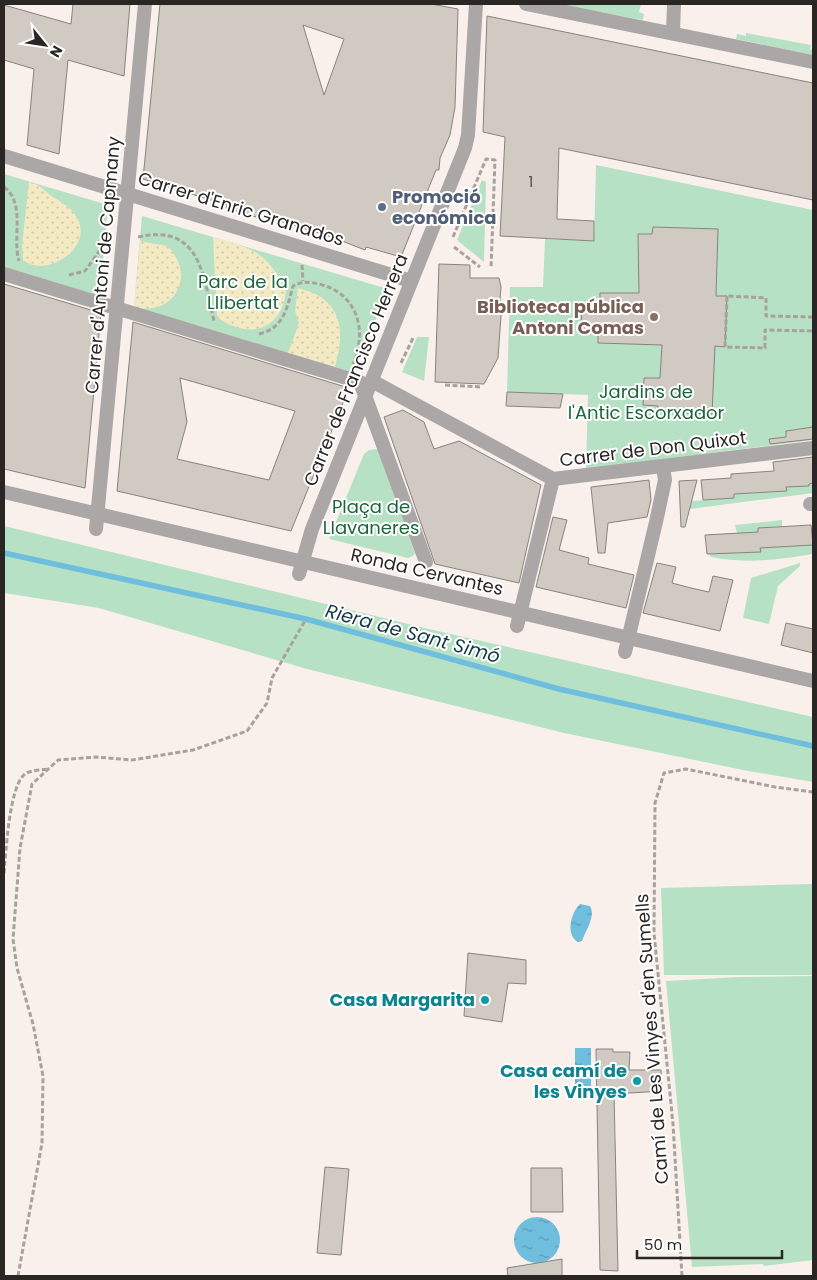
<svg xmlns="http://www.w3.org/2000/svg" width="817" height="1280" font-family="Poppins,sans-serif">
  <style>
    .green { fill: #b7e1c4; fill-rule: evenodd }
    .sand { fill: url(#sand-dots) }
    .water { fill: url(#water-ripples) }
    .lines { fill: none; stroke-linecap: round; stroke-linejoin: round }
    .stream { stroke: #6fbede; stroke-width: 5.5 }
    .building { fill: #d0cac3; stroke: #88837c; fill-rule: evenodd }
    .path { stroke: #a8a29e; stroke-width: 3; stroke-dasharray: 5 2.5; stroke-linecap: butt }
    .pedestrian { stroke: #aba7a6; stroke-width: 14 }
    .minor { stroke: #aba7a6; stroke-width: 14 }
    .tertiary { stroke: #aba7a6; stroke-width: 14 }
    .service-dot { fill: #5c6f8a; stroke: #fff; stroke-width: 2 }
    .education-dot { fill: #8d6e63; stroke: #fff; stroke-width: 2 }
    .culture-dot { fill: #0f9aa8; stroke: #fff; stroke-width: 2 }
    .labels { text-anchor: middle; stroke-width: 4; stroke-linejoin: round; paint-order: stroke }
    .number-label { font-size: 15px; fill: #534f4c }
    .service-label { font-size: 18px; font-weight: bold; fill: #4e5e75; stroke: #fff; text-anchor: start }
    .street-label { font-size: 18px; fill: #292624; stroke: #fff }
    .park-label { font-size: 18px; fill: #1d653d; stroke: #fff }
    .education-label { font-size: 18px; font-weight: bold; fill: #785e54; stroke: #fff; text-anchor: end }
    .culture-label { font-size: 18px; font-weight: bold; fill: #0d838f; stroke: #fff; text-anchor: end }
    .water-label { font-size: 19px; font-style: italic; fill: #153947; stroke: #fff }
  </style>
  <defs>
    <pattern id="sand-dots" width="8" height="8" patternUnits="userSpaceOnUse" patternTransform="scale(1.25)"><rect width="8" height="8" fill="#f3e9c3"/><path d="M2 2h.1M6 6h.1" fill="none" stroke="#d0c8a7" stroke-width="1.8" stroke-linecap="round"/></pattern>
    <pattern id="water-ripples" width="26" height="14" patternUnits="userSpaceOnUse" patternTransform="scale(1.25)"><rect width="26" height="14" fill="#6fbede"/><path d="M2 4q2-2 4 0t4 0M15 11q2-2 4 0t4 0" fill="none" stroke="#5b9ab4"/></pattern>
  </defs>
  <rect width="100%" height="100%" fill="#f9f0ec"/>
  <g class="green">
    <path d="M557,4h84l-2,8 5,2 -1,6z"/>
    <path d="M746,33l65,12 -1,4 3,1v5l-77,-16 1,-5 9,2z"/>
    <path d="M596,165l217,45v230l-227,29 2,-74 -81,-3 3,-105h33l2,-48 49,2zM601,293l125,3 -1,50 -127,-3v-11l-17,-1 1,-28h18z"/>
    <path d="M4,174l104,31 -8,91 -96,-29z"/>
    <path d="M482,180l4,2 -2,80 -27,-22z"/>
    <path d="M142,216l246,73 -34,84 -220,-66z"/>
    <path d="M417,337h12l-5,44 -22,-9z"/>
    <path d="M378,449l37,104 -2,3 -5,2 -79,-19 35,-85 5,-4z"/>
    <path d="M813,483v10l-123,16v-8l44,-3v-4l53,-3 -1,-4z"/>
    <path d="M782,520v6l-24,2v4l-21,1 -2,-8z"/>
    <path d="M4,526l425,103 384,88v65l-65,-11 -184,-38 -257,-64 -208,-61 -95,-15z"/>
    <path d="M813,545l-1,9c-35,6 -65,10 -101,3l-2,-3 22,-1v-2h5l1,2 23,-1v-4z"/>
    <path d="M800,563v3l-22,20 -9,38 -26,-6 8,-40z"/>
    <path d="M813,884v91h-149l-3,-87z"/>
    <path d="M813,976v284l-49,6 -1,-2 -71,3 -26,-286 74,-4z"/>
  </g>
  <g class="sand">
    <path d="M29,182c16,4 14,10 26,16 62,34 -4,85 -32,62l-1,-15z"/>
    <path d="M213,237c39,11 54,15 73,53 -3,41 -39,50 -69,27z"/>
    <path d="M140,241l27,5c31,29 6,72 -33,61z"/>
    <path d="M298,288c44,10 48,42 37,79l-47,-14 11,-30 -4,-12z"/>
  </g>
  <g class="water">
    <path d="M580,904l10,2c6,10 -4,24 -8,35l-4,1c-13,-7 -7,-30 2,-38z"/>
    <rect x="575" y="1048" width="16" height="38"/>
    <circle cx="537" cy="1240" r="23"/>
  </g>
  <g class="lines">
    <path class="stream" d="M4,553l302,66 253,70 254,57"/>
  </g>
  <g class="building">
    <path d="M73,4h57l-6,72 -56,-16 -9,94 -32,-9 7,-76 -30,-9v-55l67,19z"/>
    <path d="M160,4h271l27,5 -3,98 -5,28 -10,23 -1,12h-3l-35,87 -35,-10 -1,3 -33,-13 -75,-23 -1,3 -30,-9 1,-3 -84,-26zM303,25l41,14 -20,56z"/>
    <path d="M487,16l326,67v117l-254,-52 -2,71 37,2v20l-94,-5 5,-99 -22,-5z"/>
    <path d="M653,227l65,2 -2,67h11l-2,51 -10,-1 -3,68 -54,-2v-6l-15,-1 1,-27h16l2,-33 -64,-2v-11l-17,-1 1,-28h18v-10h39l-1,-59h14z"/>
    <path d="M439,264l31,1v13h29l2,9 -1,13 2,2 -4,56 -14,26 -49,-2z"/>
    <path d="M4,284l97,29 -16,175 -81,-19z"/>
    <path d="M133,322l216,66 -58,143 -174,-40zM180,378l115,33 -26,69 -92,-21 10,-37z"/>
    <path d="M507,392l56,2 -3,14 -54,-2z"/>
    <path d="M403,410l21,12 10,27 25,-8 82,44 -22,98 -84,-19 -51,-147z"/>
    <path d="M813,427v12l-43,5 -1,-5 17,-2v-6z"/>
    <path d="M813,457v26l-4,1v2l-23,1 1,4 -53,3v4l-31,2 -2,-20 30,-2v-4l43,-3 -1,-9z"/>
    <path d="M649,480l2,20 -4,17 -39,6 -3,30h-7l-7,-66z"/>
    <path d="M697,480l-12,47h-4l-2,-46z"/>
    <path d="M553,517l14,3 -8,30 30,8 -1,6 46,11 -8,33 -90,-21z"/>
    <path d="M811,525l2,20 -53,3 1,4 -54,2 -2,-19 53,-3v-4z"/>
    <path d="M657,563l19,4 -4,16 19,5 18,4 4,-16 20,4 -13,51 -77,-18z"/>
    <path d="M786,623l27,6v24l-32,-8z"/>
    <path d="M468,953l58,7v24l-18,-1 -6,39 -38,-6z"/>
    <path d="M596,1049h17v3h17l-1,18h32l1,21 -48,3 4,177 -18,-1z"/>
    <path d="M325,1167l24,2 -8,86 -24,-2z"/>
    <path d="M531,1168h31l1,44h-32z"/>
    <path d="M562,1259v17h-54l-1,-8z"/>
  </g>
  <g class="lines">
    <g class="path">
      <path d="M4,187c22,16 8,51 15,74"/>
      <path d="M138,237c63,-14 65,39 76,84"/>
      <path d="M453,237l33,-78 9,1 -4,108"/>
      <path d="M454,247l26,20"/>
      <path d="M302,265l1,16"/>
      <path d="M69,275l16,-4 20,-28"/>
      <path d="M813,317l-47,-1v-18l-39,-2 -2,51 40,1v-18l48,1"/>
      <path d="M259,334c25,-6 28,-26 34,-48 9,-5 16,-4 26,-2 38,9 49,46 34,80"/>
      <path d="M401,363l13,-27"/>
      <path d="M445,385l37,2"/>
      <path d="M4,873c2,-20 5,-87 21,-99 6,-4 16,-4 23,-5"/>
      <path d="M18,1276l24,-133 1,-67 -10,-52 -16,-56 -4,-29 7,-91 12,-64 26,-24 38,-3 36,3 61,-10 54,-19 20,-28 5,-25 34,-59"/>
      <path d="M682,1276l-9,-152 -19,-191 1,-130 9,-30 22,-4 89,18 38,5"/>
    </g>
    <g class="pedestrian">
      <path d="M4,274l356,108 66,180"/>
      <path d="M810,504h3"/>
    </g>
    <g class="minor">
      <path d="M526,4l287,58"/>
      <path d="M673,32l1,-28"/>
      <path d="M4,156l407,125"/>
      <path d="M372,381l181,98 260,-31"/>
      <path d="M96,529l49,-525"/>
      <path d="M299,574l13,-45 153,-381 3,-13 8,-131"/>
      <path d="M517,626l36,-147"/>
      <path d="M625,652l31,-130 9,-42 -2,-13"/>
    </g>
    <path class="tertiary" d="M4,492l809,189"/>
  </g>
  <circle class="service-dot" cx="382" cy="207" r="5"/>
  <circle class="education-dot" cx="654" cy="317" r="5"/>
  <g class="culture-dot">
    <circle cx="485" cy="1000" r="5"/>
    <circle cx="637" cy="1081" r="5"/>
  </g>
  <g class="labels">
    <g class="number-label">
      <text x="531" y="187">1</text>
    </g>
    <g class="service-label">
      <text x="392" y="203">Promoció<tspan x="392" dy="21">económica</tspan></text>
    </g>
    <g class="street-label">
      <text transform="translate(241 209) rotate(17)" y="6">Carrer d'Enric Granados</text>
      <text transform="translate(103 265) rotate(-85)" y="6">Carrer d'Antoni de Capmany</text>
      <text transform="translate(356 370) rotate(-68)" y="6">Carrer de Francisco Herrera</text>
      <text transform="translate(653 449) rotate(-7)" y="6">Carrer de Don Quixot</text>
      <text transform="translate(427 572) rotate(13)" y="6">Ronda Cervantes</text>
      <text transform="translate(652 1039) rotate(-94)" y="6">Camí de Les Vinyes d'en Sumells</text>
    </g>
    <g class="park-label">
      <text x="243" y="288">Parc de la<tspan x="243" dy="21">Llibertat</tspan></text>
      <text x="646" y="398">Jardins de<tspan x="646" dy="21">l'Antic Escorxador</tspan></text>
      <text x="371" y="513">Plaça de<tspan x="371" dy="21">Llavaneres</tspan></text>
    </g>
    <g class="education-label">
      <text x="644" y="313">Biblioteca pública<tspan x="644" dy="21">Antoni Comas</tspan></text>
    </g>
    <g class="culture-label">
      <text x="475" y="1006">Casa Margarita</text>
      <text x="627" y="1077">Casa camí de<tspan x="627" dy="21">les Vinyes</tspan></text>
    </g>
    <g class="water-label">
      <text transform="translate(413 633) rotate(15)" y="7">Riera de Sant Simó</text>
    </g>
  </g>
  <rect width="817" height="1280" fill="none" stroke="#292624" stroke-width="10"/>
  <g transform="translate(45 45) rotate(120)" stroke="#ffffff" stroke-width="4" paint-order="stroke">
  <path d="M0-4L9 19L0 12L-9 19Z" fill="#292624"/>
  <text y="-8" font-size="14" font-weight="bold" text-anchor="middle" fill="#292624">N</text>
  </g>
  <path d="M637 1250v8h145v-8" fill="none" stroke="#292624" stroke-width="2.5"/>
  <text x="644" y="1250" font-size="15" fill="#292624" stroke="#ffffff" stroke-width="4" paint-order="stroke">50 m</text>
</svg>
